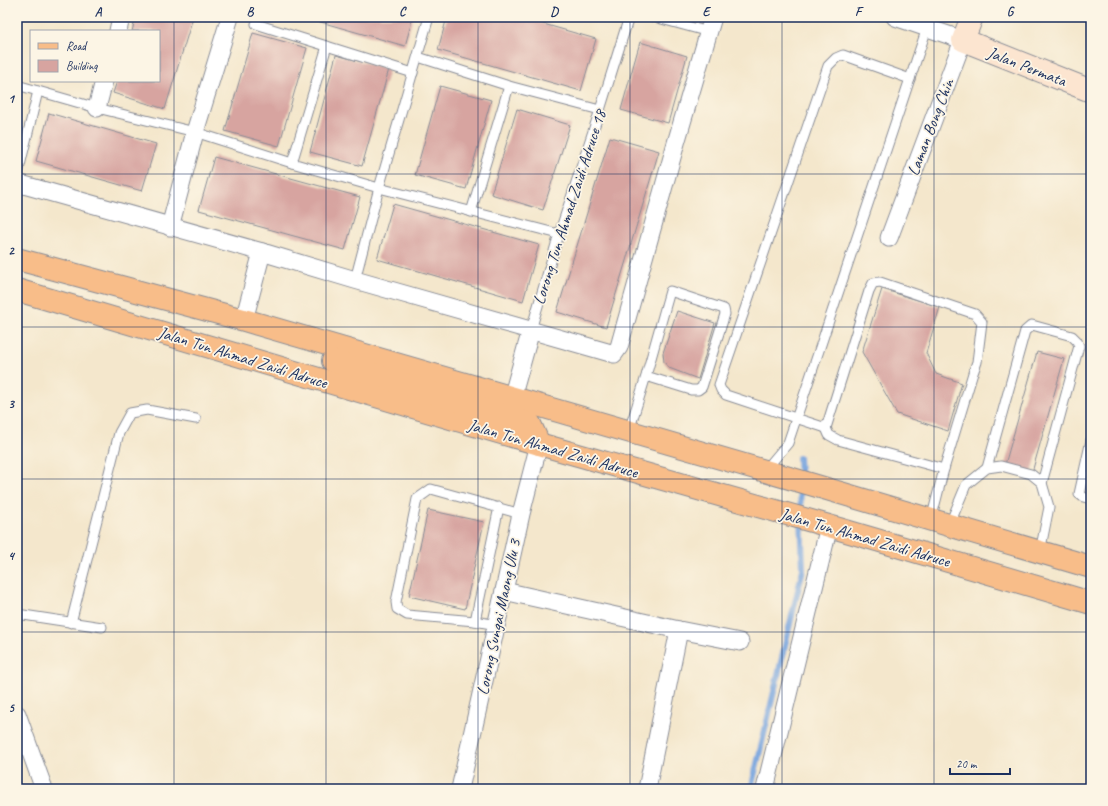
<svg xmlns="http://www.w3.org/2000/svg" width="1108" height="806" font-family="Caveat,sans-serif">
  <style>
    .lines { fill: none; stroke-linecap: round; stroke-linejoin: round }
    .stream { stroke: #75a3de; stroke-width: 6 }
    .building { fill: #d7a4a0 }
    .lane-casing { stroke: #888b95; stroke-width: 11 }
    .street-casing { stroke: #888b95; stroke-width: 19 }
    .secondary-casing { stroke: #888b95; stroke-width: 24 }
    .primary-casing { stroke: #888b95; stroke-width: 24 }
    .lane { stroke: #fff; stroke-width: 9 }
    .street { stroke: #fff; stroke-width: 17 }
    .secondary { stroke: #fce5d0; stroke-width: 22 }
    .primary { stroke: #f8bd89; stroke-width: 22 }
    .grid { fill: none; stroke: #1b2f5e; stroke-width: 1; stroke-opacity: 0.55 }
    .labels { text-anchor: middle; stroke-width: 3.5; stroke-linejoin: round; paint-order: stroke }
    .street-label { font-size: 17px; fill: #1b2f5e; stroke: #fcf5e5 }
    .neatline { fill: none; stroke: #1b2f5e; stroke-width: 1.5 }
    .grid-label { font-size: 13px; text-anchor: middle; font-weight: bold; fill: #1b2f5e }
  </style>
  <rect width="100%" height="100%" fill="#fcf5e5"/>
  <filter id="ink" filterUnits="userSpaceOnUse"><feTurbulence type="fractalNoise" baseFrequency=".025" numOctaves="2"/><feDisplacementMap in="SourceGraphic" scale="8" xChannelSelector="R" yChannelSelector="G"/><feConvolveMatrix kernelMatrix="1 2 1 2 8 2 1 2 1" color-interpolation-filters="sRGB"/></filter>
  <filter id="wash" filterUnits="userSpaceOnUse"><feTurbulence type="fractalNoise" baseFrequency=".012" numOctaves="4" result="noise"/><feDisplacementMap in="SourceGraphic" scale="16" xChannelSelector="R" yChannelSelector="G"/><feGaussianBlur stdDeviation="0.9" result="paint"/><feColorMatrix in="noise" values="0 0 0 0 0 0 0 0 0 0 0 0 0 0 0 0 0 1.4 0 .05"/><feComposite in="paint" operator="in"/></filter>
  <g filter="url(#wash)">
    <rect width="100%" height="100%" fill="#f4e7cc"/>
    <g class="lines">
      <g class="stream">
        <path d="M799,458l1,18"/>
        <path d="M751,789l52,-220 -3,-83"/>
      </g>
    </g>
    <g id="blocks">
      <g class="building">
        <path d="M136,17h57l-28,92 -52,-16 4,-12h42v-50h-27z"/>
        <path d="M303,17h110l-8,29z"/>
        <path d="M447,17h72l77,22 -15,52 -143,-41z"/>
        <path d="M253,33l54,15 -28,98 -54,-15z"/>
        <path d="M640,42l47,14 -19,67 -47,-13z"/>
        <path d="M336,55l53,14 -27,97 -52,-14z"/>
        <path d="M440,86l51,14 -25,89 -51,-14z"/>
        <path d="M517,109l53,16 -27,85 -52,-16z"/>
        <path d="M49,113l107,31 -14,47 -106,-30z"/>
        <path d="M610,137l49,14 -53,176 -49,-15z"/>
        <path d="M214,157l146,40 -15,53 -146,-40z"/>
        <path d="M393,204l146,41 -16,56 -146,-42z"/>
        <path d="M882,289l58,18 -14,46 10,21 26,9 -14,48 -51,-17 -35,-62z"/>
        <path d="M677,311l38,12 -17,56 -29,-11 -5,-6 -1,-9z"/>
        <path d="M1037,352l27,7 -33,117 -27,-8z"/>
        <path d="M428,510l56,12 -19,87 -56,-13z"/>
      </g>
    </g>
  </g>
  <g filter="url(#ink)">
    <use href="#blocks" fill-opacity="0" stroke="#888b95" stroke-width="1"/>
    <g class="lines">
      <g class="lane-casing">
        <g id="lane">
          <path d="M654,17l55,15"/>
          <path d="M256,24l157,49"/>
          <path d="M418,57l91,29 91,24"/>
          <path d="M17,85l80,23 98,24 97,31 87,25 180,46"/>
          <path d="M292,163l35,-117"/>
          <path d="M17,178l21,-87"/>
          <path d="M471,212l38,-126"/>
          <path d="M355,280l24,-92 50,-171"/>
          <path d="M880,282l95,32 7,8 -5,40 -4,11 -29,96 -106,-29 -9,-5 -3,-7 43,-137 4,-8z"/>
          <path d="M531,330l28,-96 41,-124 29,-93"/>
          <path d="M826,428l-100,-33 -5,-5 -2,-5 109,-319 8,-8 7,-3 67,24"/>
          <path d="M629,431l17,-55 24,-85 54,18 1,5 -23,73 -4,3h-7l-45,-14"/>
          <path d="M1091,440l-12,54 4,3 8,2"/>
          <path d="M987,468l38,-137 7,-6 40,11 5,5 2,5 -37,137"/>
          <path d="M763,470l9,-8 16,-19 139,-415"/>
          <path d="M499,507l-24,114 -68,-6 -10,-6 -1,-7 21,-103 14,-10 90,25"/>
          <path d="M931,520l13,-51"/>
          <path d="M949,526l17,-41 21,-17 14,-2 30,8 11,9 7,24 -9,45"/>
          <path d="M17,614l85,13"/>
          <path d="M475,621l22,4"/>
          <path d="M71,623l48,-190 11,-20 17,-3 49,9"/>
        </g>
      </g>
      <g class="street-casing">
        <g id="street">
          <path d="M118,31l3,-14"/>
          <path d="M97,108l7,-27"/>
          <path d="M17,183l245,69 93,28 259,74 5,-7 57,-204 37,-126"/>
          <path d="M170,227l25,-95 35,-115"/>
          <path d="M889,238l74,-198 -68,-23"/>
          <path d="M244,320l18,-68"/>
          <path d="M512,398l19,-68"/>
          <path d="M504,591l175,39 61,12"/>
          <path d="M17,714l27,75"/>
          <path d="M460,789l61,-275 18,-70"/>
          <path d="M647,789l32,-159"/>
          <path d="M765,789l64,-263"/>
        </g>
      </g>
      <g class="secondary-casing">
        <path id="secondary" d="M972,17l-9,23 128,51"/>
      </g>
      <g class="primary-casing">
        <g id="primary">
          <path d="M17,259l227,61 566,164 281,83"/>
          <path d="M17,290l522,154 290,82 262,77"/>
          <path d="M333,361l197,63 9,20"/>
        </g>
      </g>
      <use href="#lane" class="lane"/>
      <use href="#street" class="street"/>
      <use href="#secondary" class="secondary"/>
      <use href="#primary" class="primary"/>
    </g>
  </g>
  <path class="grid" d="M174,17v772M326,17v772M478,17v772M630,17v772M782,17v772M934,17v772M17,174h1074M17,327h1074M17,479h1074M17,632h1074"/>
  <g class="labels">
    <g class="street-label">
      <text transform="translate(1027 66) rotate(21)" y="6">Jalan Permata</text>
      <text transform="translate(930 127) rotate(-69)" y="6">Laman Bong Chin</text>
      <text transform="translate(569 207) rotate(-72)" y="6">Lorong Tun Ahmad Zaidi Adruce 18</text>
      <text transform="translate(243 357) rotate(17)" y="6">Jalan Tun Ahmad Zaidi Adruce</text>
      <text transform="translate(553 448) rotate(16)" y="6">Jalan Tun Ahmad Zaidi Adruce</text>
      <text transform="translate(865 537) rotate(16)" y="6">Jalan Tun Ahmad Zaidi Adruce</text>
      <text transform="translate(498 617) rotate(-78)" y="6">Lorong Sungai Maong Ulu 3</text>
    </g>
  </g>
  <rect width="1108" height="806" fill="none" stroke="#fcf5e5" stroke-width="44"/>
  <rect x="30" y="30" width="130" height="52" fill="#fcf5e5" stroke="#a2a6af"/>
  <rect x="38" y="43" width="20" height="6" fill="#f8bd89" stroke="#a2a6af"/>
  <text x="66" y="50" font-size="12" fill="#1b2f5e">Road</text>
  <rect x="38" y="60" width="20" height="12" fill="#d7a4a0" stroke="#a2a6af"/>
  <text x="66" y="70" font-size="12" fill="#1b2f5e">Building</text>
  <path d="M950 768v6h60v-6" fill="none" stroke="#1b2f5e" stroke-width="2"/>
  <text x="956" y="768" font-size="12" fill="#1b2f5e" stroke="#fcf5e5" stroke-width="3" paint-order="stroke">20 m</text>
  <rect x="22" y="22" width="1064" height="762" class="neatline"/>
  <g class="grid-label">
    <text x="98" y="16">A</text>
    <text x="250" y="16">B</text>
    <text x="402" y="16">C</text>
    <text x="554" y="16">D</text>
    <text x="706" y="16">E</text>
    <text x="858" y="16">F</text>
    <text x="1010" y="16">G</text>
    <text x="11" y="103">1</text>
    <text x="11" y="255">2</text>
    <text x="11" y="408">3</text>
    <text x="11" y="560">4</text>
    <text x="11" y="712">5</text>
  </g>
</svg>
